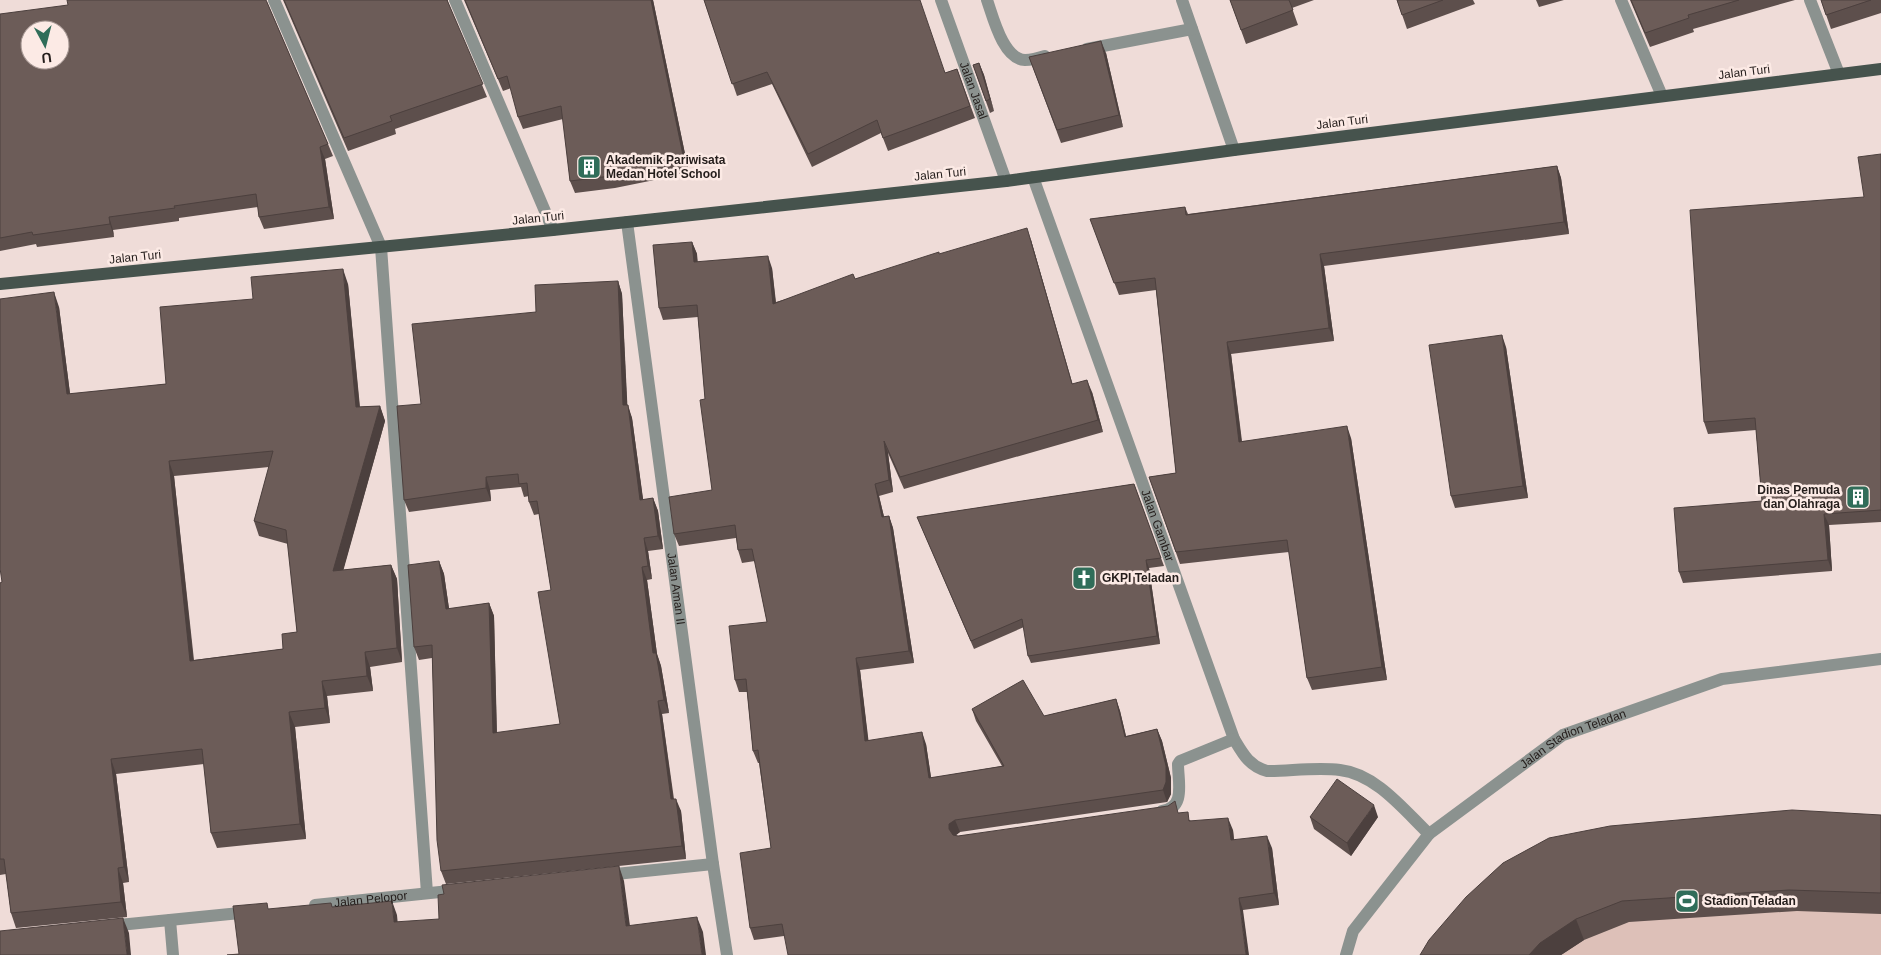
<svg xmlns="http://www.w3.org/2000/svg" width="1881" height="955" font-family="Arial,sans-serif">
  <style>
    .green { fill: #ddc0b8 }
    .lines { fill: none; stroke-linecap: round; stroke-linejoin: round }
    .minor { stroke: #8b928f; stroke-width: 12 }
    .major { stroke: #46534d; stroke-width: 12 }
    .wall { fill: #5d4f4c; fill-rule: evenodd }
    .shaded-wall { fill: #4c403e }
    .building { fill: #6c5c58; stroke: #4c403e; fill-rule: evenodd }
    .labels { text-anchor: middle; stroke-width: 5; stroke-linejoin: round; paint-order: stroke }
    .street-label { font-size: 12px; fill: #241d1b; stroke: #fceae5 }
    .poi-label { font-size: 12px; font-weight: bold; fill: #241d1b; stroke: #fceae5; text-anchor: start }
  </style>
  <rect width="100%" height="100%" fill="#efdcd8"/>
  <path class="green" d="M1881,835v120h-439z"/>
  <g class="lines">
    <g class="minor">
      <path d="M274,0l107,247 46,646"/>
      <path d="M455,0l98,230"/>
      <path id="s1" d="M941,0l65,181"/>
      <path d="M987,0c6,17 16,59 38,60 6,0 14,-2 20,-4"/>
      <path d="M1182,0l52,150"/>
      <path d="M1621,0l41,96"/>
      <path d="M1810,0l29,74"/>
      <path d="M1087,49l105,-20"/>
      <path id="s2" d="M1033,177l201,562c9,15 15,27 33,32 23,0 50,-4 73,-1 36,4 64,40 89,64"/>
      <path id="s3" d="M627,222l86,642 14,91"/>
      <path d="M1162,811c24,-3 16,-29 16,-47l2,-3 54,-22"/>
      <path d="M606,875l107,-11"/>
      <path id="s4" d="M315,905l144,-15"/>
      <path d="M170,920l3,35"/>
      <path d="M109,926l141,-14"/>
      <path id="s5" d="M1346,955l7,-24 76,-97 134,-99 159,-56 159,-20"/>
    </g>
    <path class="major" d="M0,284l553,-54 453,-49 228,-31 647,-81"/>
  </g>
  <g class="wall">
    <path d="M283,0h165v2l39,95 -92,32 1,5 -48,17z"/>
    <path d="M464,0h189l36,173 -74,15 -40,5 -5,-12 -7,-62 -40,10 -5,-12 -7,-29 -8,3z"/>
    <path d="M704,0l241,73 12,-4 18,49 -87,33 -7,-18 -69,34 -40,-83 -35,12z"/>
    <path d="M1230,0h84l-22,8 6,17 -52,19z"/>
    <path d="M1397,0h76l2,4 -68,25z"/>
    <path d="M1536,0h28l-25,7z"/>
    <path d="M1630,0h165l-102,29 1,3 -44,15z"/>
    <path d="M1821,0h60v13l-50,16z"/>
    <path d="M267,2l61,142 5,12 -8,3 9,60 -70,10 -5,-12 -1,-10 -79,11v3l-66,9 1,7 -77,10 -1,-3 -36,7v-237z"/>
    <path d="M1106,53l17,74 -62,16 -32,-86z"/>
    <path d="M979,63l5,12 10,36 -4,2 -17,-48z"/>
    <path d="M1881,154v368l-52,3 3,46 -149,12 -4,-11 83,-71 -6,-71 -48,4 -4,-12 160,-225z"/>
    <path d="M1557,166l4,12 8,56 -245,32 10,75 -103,13 11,87 109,-3 36,242 -75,10 -5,-12 -18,-126 -109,12 -31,-87 27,-4 -20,-183 -37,5 -29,-76 95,-12 3,7z"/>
    <path d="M1031,240l41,144 20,8 11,40 -199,57 -16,-36 5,39 -14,4 5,21 5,-1 4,12 21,135 -54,7 8,70 58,4 5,34 71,-12 -26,-45 -4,-12 72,7 72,-17 4,12 6,25 31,-7 5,12 9,37v16l-4,8 -207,30 -5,3 3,1 221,-23 12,8 42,9 1,10 38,8 7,57 -36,5 -459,26 -30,4 -4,-12 21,-80 -12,-85h-1l-5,-12 -6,-59h-8l-4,-12 32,-58 -12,-61 -13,2 -4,-13 -2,-12 -57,8 -5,-12 38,-44 -7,-91 -7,-82 -35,3 -4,-12 33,-66 5,12v8l75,6 4,34 79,-23 84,-25z"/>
    <path d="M618,281l4,13 5,111 5,13 11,82 10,-2 5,13 5,38 -15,2 4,28 -5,1 10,74 4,12 8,47 -7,1 12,85 7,12 5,48 -240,25 -5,-13 -9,-213 -13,2 -5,-13 25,-86 5,13 5,35 40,-6 5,13 3,117 63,-9 -9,-134 -12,-76 -5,1 -5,-13v-6l-5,1 -3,-10 -31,3 1,11 -82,11 -5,-12 17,-96 115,-92z"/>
    <path d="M348,284l12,123 20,-1 5,15 -42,149 48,-5 6,14 5,83 -32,5 3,24 -46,5 3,27 -35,4 11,112 -89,9 -6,-15 -7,-69 -88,10 13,108 -6,1 4,34 -111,11 -5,-15 -5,-39 -6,1v-292l2,-1 57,-275 11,87 96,-10 87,-85zM269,467l-15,54 5,15 29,8 9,88 -14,17 -89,11 -20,-184z"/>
    <path d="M1506,347l22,151 -73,10 -4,-12z"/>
    <path d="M1134,484l30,82 -15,2 11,76 -129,19 -3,-7 -4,-29 -50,22 -57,-132z"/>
    <path d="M1881,815v99l-84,-3 -168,11 -45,18 -23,15h-141z"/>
    <path d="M1310,817h68l-27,39 -37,-27z"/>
  </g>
  <g class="shaded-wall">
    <path d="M651,0h2l36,173 -5,-13z"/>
    <path d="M1101,41l5,12 17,74 -4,-12z"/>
    <path d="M979,63l5,12 10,36 -4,-12z"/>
    <path d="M320,147l5,12 9,60 -5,-12z"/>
    <path d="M1557,166l4,12 8,56 -5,-12z"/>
    <path d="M109,217l4,13 1,7 -4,-13z"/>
    <path d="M1027,228l4,12 45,156 -4,-12z"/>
    <path d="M692,242l5,12 2,20 -5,-12z"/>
    <path d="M1320,254l4,12 10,75 -5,-13z"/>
    <path d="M768,256l4,12 5,48 -4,-12z"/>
    <path d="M343,269l5,15 13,138 -5,-15z"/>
    <path d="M618,281l4,13 6,124 -5,-13z"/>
    <path d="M54,292l5,15 13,102 -5,-15z"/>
    <path d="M1502,335l4,12 22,151 -5,-12z"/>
    <path d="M1227,342l4,12 12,100 -4,-12z"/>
    <path d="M1087,380l5,12 11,40 -5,-12z"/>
    <path d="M628,405l4,13 13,95 -5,-13z"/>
    <path d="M380,406l5,15 -46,165 -6,-15z"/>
    <path d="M1347,426l4,12 36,242 -5,-13z"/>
    <path d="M884,441l4,12 5,39 -4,-12z"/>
    <path d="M169,461l5,15 21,200 -5,-15z"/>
    <path d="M486,477l4,13 1,11 -5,-13z"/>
    <path d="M875,484l4,12 8,33 -5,-12z"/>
    <path d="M653,498l5,13 5,38 -5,-13z"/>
    <path d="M1824,514l5,11 3,46 -4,-11z"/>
    <path d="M889,516l4,12 21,135 -5,-12z"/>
    <path d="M644,538l4,13 4,28 -4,-13z"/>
    <path d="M1146,560l3,8 11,76 -3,-8z"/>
    <path d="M439,561l5,13 7,48 -5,-13z"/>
    <path d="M391,565l6,14 5,83 -5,-14z"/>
    <path d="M642,567l5,13 10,74 4,12 8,47 -5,-13 -11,-47z"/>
    <path d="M489,603l5,13 3,130 -4,-13z"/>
    <path d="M365,652l5,15 3,24 -6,-15z"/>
    <path d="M856,658l4,12 10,83 -5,-12z"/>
    <path d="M322,681l5,15 3,27 -5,-15z"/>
    <path d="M1116,699l4,12 9,38 -4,-12z"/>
    <path d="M658,701l4,13 13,98 -4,-13z"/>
    <path d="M289,712l6,15 11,112 -6,-15z"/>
    <path d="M1157,729l5,12 9,37v16l-4,8 -4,-12z"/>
    <path d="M922,732l4,12 7,46 -4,-12z"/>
    <path d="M111,759l5,15 13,108 -5,-15z"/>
    <path d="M676,799l5,12 5,48 -4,-13z"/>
    <path d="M1374,805l4,12 -27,39 -4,-13z"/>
    <path d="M1228,818l5,12 2,22 -4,-12z"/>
    <path d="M955,820l5,12 -6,5 -5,-8v-5z"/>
    <path d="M1267,836l5,12 7,57 -5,-12z"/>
    <path d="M619,866l5,15 8,60 -6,-15z"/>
    <path d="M118,868l5,15 4,34 -6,-15z"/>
    <path d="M1239,898l4,12 6,45h-3z"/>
    <path d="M392,901l5,14 2,22 -5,-15z"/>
    <path d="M697,917l6,15 3,23h-4z"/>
    <path d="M123,918l6,15 2,22h-4z"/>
    <path d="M1576,919l8,21 -23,15h-32l11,-12z"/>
  </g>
  <g class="building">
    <path d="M67,0h199l62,144 -8,3 9,60 -70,10 -3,-23 -82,12 1,2 -66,9 1,7 -77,11 -1,-3 -32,6v-224l68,-9zM30,30h30v30h-30z"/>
    <path d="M284,0h163l36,84 -93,32 2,5 -48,17z"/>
    <path d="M465,0h186l33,160 -73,16 -41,5 -9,-75 -43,11 -11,-41 -9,3z"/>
    <path d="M704,0h216l25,73 12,-4 13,37 -87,32 -6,-18 -69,34 -41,-82 -35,12z"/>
    <path d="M1230,0h59l4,10 -52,20z"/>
    <path d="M1397,0h46l-41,15z"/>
    <path d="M1631,0h108l-51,15 1,3 -44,15z"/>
    <path d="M1821,0h50l-45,15z"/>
    <path d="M1101,41l18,74 -62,15 -28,-73z"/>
    <path d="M979,63l11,36 -4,2 -13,-36z"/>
    <path d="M1881,154v356l-57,4 4,46 -149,12 -5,-64 88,-7 -7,-83 -51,4 -14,-212 174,-13 -6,-40z"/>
    <path d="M1557,166l7,56 -244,32 9,74 -102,14 12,100 108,-16 35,241 -75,11 -20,-138 -111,12 -27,-75 27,-4 -21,-195 -41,5 -24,-64 95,-12 1,8z"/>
    <path d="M1027,228l45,156 15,-4 11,40 -198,57 -16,-36 5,39 -14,4 7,33 7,-1 20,135 -53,7 9,83 57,-9 7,46 75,-12 -32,-57 51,-29 21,36 72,-17 9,38 32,-8 9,37v16l-3,8 -208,30 -6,4v5l4,6 5,1 210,-30 7,-5 3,12 10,-1 1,9 39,-3 3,22 36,-4 7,57 -35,5 7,57h-458l-6,-31 -32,4 -10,-75 31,-5 -13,-98 -5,1 -7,-72 -11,1 -6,-54 38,-4 -15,-73 -14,1 -3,-25 -61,9 -5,-37 43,-7 -12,-90 5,-1 -8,-94 -38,3 -6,-63 39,-3 2,20 74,-6 5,48 80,-30 2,5 84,-27v2z"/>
    <path d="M343,269l13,138 24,-1 -47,165 58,-6 6,83 -32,4 2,24 -45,5 3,27 -36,4 11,112 -89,9 -9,-84 -91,10 13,108 -6,1 3,34 -110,11 -7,-54h-4v-276l2,-1 -2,-14v-269l54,-7 13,102 99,-10 -6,-77 93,-8 -2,-22zM273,451l-19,70 32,9 11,102 -15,2 1,15 -93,12 -21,-200z"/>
    <path d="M618,281l5,124h5l12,95 13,-2 5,38 -14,2 4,28 -6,1 11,86h3l8,47 -6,1 13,98h5l6,47 -241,25 -4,-31 -5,-195 -18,2 -6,-82 31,-4 7,48 43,-6 4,130 67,-9 -22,-132 13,-2 -14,-89 -8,1 -2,-19 -8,1 -1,-10 -32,3v11l-82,12 -7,-94 24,-2 -9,-80 124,-12 -1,-27z"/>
    <path d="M1502,335l21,151 -72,10 -22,-151z"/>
    <path d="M1134,484l27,74 -15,2 11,76 -129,20 -6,-37 -51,22 -54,-124z"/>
    <path d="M1337,779l37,26 -27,38 -37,-26z"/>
    <path d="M1792,810l89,5v78l-92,-3 -167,11 -46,18 -36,24 -11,12h-109l9,-15 37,-43 37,-34 46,-25 61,-12z"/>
    <path d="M619,866l7,60 71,-9 5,38h-475l12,-1 -6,-48 34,-3 1,6 63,-6 1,4 60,-6 2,21 45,-3 -1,-24 6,-1 -2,-9z"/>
    <path d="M123,918l4,37h-127v-24z"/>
  </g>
  <defs>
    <g id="building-square" transform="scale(1.25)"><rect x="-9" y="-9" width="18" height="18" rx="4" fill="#306d59" stroke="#fceae5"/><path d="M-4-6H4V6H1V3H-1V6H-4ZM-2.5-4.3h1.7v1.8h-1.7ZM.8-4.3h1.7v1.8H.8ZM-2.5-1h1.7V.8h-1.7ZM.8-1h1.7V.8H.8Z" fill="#fff"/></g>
    <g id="church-square" transform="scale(1.25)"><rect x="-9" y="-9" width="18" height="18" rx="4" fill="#306d59" stroke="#fceae5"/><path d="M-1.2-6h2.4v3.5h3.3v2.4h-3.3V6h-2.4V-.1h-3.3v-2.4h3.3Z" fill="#fff"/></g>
    <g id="stadium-square" transform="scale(1.25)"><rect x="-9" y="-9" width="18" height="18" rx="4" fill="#306d59" stroke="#fceae5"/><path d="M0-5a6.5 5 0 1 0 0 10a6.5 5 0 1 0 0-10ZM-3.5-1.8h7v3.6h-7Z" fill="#fff"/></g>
  </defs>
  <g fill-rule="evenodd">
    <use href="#building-square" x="589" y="167"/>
    <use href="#building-square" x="1858" y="497"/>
    <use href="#church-square" x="1084" y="578"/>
    <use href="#stadium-square" x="1687" y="901"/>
  </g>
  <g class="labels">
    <g class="street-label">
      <text transform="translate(1744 72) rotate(-7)" y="4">Jalan Turi</text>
      <text dy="4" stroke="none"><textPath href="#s1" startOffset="96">Jalan Jasal</textPath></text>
      <text transform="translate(1342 122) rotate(-7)" y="4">Jalan Turi</text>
      <text transform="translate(940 174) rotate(-6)" y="4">Jalan Turi</text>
      <text transform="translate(538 218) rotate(-6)" y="4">Jalan Turi</text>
      <text transform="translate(135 257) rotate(-6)" y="4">Jalan Turi</text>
      <text dy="4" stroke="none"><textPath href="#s2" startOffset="370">Jalan Gambar</textPath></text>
      <text dy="4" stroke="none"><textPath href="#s3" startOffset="370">Jalan Aman II</textPath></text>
      <text dy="4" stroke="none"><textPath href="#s5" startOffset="322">Jalan Stadion Teladan</textPath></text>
      <text dy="4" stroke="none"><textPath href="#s4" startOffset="56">Jalan Pelopor</textPath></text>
    </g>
    <g class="poi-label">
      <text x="606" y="164">Akademik Pariwisata<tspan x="606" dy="14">Medan Hotel School</tspan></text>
      <text x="1840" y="494" text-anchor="end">Dinas Pemuda<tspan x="1840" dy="14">dan Olahraga</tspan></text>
      <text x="1102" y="582">GKPI Teladan</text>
      <text x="1704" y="905">Stadion Teladan</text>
    </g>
  </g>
  <g transform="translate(45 45) rotate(173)"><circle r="24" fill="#fceae5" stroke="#a69894"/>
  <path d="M0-4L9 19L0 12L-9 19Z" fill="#306d59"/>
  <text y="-8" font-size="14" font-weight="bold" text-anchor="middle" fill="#241d1b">U</text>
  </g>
</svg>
